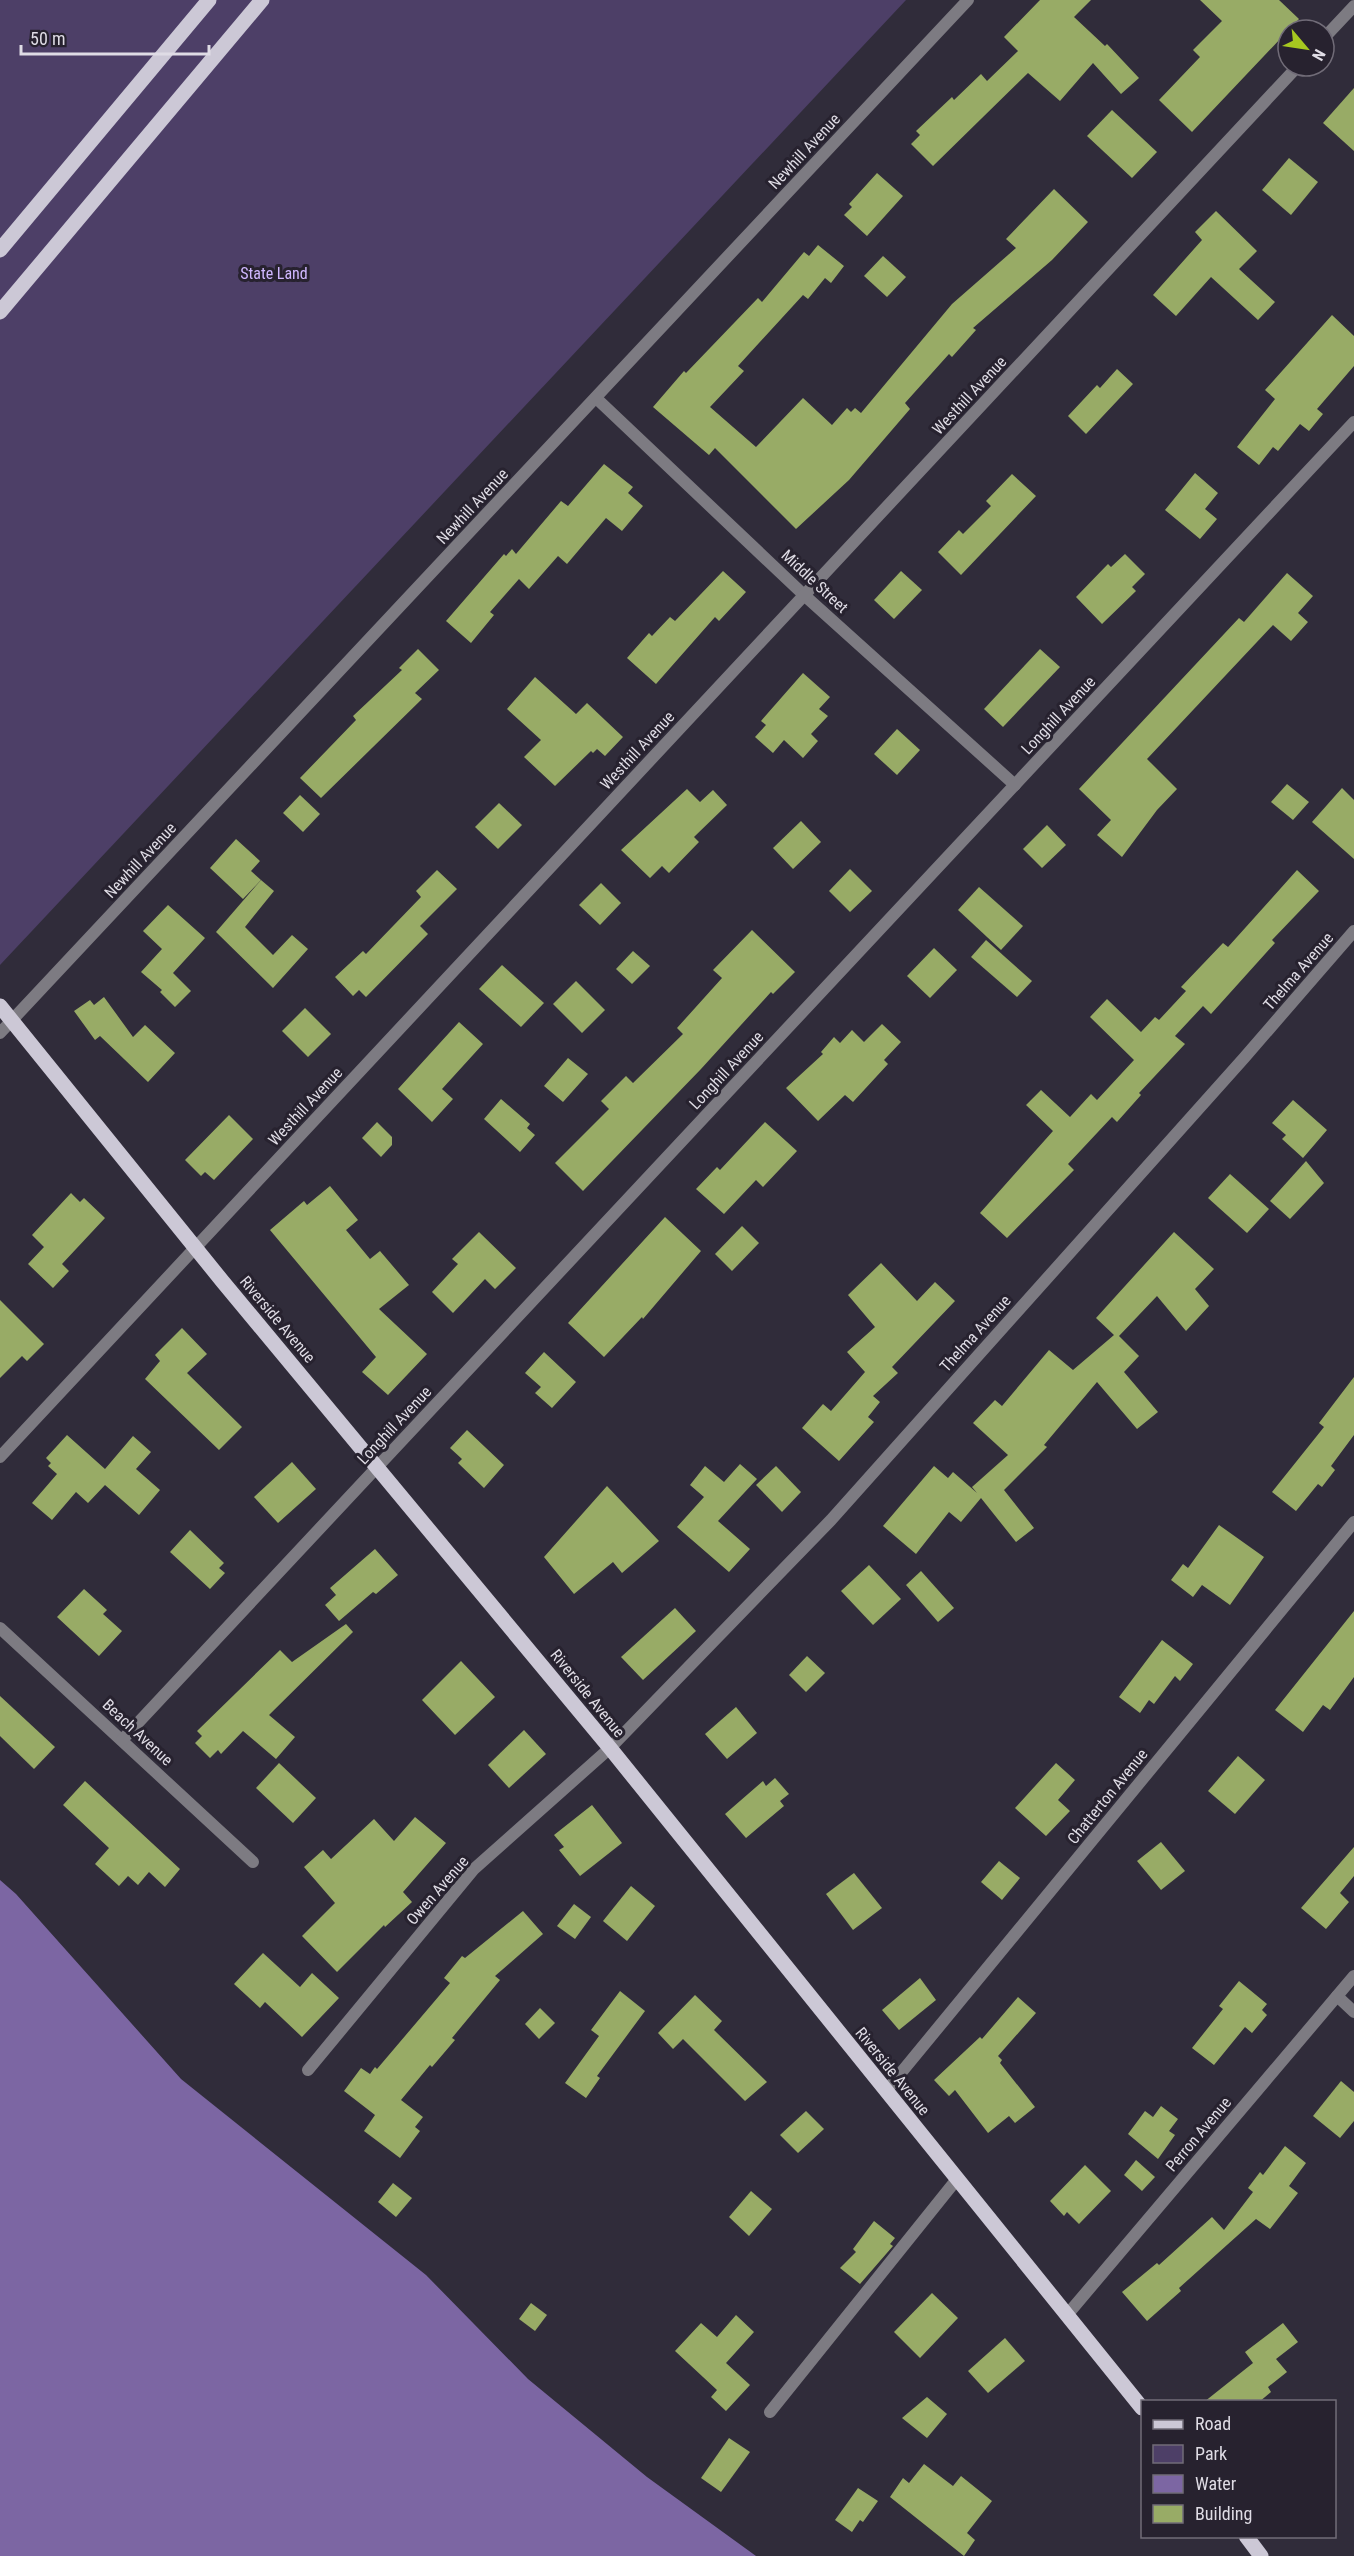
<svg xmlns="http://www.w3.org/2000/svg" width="1354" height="2556" font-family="'Roboto Condensed',sans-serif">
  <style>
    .green { fill: #4d3f67 }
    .water { fill: #7c66a3 }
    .building { fill: #98ab66 }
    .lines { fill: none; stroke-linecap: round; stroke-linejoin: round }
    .minor { stroke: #7d7b82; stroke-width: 12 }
    .primary { stroke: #ccc8d6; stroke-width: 15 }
    .labels { text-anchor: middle; stroke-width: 6; stroke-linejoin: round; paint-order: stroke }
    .street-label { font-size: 16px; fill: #dfdce5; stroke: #27222f }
    .park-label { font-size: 16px; fill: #d0b8ff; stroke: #27222f }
  </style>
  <rect width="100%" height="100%" fill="#302c3a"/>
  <path class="green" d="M0,0h906l-906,965z"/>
  <path class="water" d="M0,1880l16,14 165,185 245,196 102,104 119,98 109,79h-756z"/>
  <g class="building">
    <path d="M1040,0h51l-17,17 31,29 2,-2 32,34 -18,16 -28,-31 -33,38 -32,-28 -95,93 -22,-22 9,-9 -4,-4 36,-34 2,3 27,-26 6,7 31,-30 -14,-14z"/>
    <path d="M1200,0h79l20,19 -107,113 -33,-32 41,-43 -7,-7 29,-29z"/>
    <path d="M1354,88v63l-31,-28z"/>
    <path d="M1112,110l45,42 -25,26 -45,-42z"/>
    <path d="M1289,158l29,24 -27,33 -29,-25z"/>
    <path d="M877,173l26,23 -36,40 -23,-21 8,-8 -3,-3z"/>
    <path d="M1054,189l34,33 -36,38 -79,68 3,2 -24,27 -3,-3 -44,49 5,6 -61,71 -53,49 -81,-81 -6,7 -56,-48 31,-36 2,2 72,-75 4,4 42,-50 5,4 9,-11 26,21 -13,17 -6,-5 -17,21 -5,-4 -65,71 6,5 -34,36 46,40 47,-49 29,27 15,-17 4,4 4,-4 6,5 91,-109 64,-56 -10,-9z"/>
    <path d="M1216,211l41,40 -18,18 36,33 -17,18 -47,-43 -35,39 -23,-21 49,-55 -7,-8z"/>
    <path d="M883,256l23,21 -19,20 -23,-21z"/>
    <path d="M1332,315l22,21v30l-37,43 6,5 -14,17 -9,-7 -22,27 -5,-4 -14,18 -22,-18 38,-48 -10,-9z"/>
    <path d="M1117,369l16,15 -47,50 -18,-18 29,-31 3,3z"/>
    <path d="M604,464l29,23 -5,6 15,13 -21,25 -16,-13 -39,46 -9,-8 -29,33 -10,-10 -29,33 4,3 -23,28 -25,-22 58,-67 2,2 6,-7 4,5 45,-53 7,5z"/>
    <path d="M1195,473l23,20 -13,16 12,10 -17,20 -35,-29z"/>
    <path d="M1012,474l24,22 -75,79 -23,-23 21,-22 4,4 28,-28 -5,-5z"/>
    <path d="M1125,554l20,20 -13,13 4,4 -34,33 -26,-27 32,-33 3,3z"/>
    <path d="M723,571l23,21 -27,29 -4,-4 -59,67 -29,-26 22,-25 3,3 18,-19 5,4z"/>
    <path d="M901,571l21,19 -28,29 -20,-19z"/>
    <path d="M1287,573l26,23 -15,17 10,9 -17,19 -18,-16 -126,134 30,30 -20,21 -35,47 -25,-22 14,-15 -32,-31 160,-171 5,4z"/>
    <path d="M418,649l21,21 -24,23 7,6 -101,99 -21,-20 56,-58 -3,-4 49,-46 -3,-2z"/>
    <path d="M1040,649l20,18 -57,60 -19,-18z"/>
    <path d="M803,673l27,24 -11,12 9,7 -17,18 7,7 -15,17 -19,-18 -11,13 -18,-16 11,-12 -5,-4z"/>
    <path d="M535,677l41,37 11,-11 36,34 -18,19 -8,-7 -4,4 -2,-2 -36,35 -31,-29 17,-17 -34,-31z"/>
    <path d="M897,729l23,21 -23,25 -23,-21z"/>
    <path d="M1287,784l22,18 -16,18 -22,-18z"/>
    <path d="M1342,788l12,12v59l-42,-37z"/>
    <path d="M687,789l13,13 13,-12 14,15 -33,32 5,5 -30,31 -7,-7 -12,12 -29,-28z"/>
    <path d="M300,795l20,19 -17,18 -20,-19z"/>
    <path d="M499,803l23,22 -24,24 -23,-22z"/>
    <path d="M801,821l20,21 -28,27 -20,-21z"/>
    <path d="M1047,825l19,20 -24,23 -19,-19z"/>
    <path d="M236,839l24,22 -9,10 10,9 -18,19 -33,-31z"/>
    <path d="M850,869l22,22 -22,21 -21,-21z"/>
    <path d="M437,870l20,19 -37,37 8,8 -62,63 -7,-7 -6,6 -18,-19 28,-26 3,3 55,-57 -5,-6z"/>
    <path d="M1297,870l22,21 -47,49 3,3 -64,71 -8,-8 -28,30 10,8 -46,49 2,2 -24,27 -5,-5 -44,47 6,6 -67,68 -27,-25 73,-82 -27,-26 15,-15 29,27 21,-23 6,6 37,-40 -44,-43 17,-18 34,33 14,-15 4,3 27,-29 -5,-4 42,-44 5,4z"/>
    <path d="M261,880l13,11 -29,36 28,28 19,-20 16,14 -35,39 -57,-56z"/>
    <path d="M601,883l20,20 -21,22 -21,-20z"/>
    <path d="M979,887l44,39 -22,24 -43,-40z"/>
    <path d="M168,905l37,33 -32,35 18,18 -16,16 -15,-15 2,-2 -21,-18 21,-23 -19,-18z"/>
    <path d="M752,930l43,42 -22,22 -2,-2 -70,77 -118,122 -28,-28 54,-54 -8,-8 25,-25 7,7 50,-49 -6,-6 45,-50 -9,-8z"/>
    <path d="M986,940l46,41 -15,16 -46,-40z"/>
    <path d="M934,948l23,22 -27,28 -23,-22z"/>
    <path d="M633,951l17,15 -18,18 -16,-15z"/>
    <path d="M502,965l42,38 -23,24 -42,-38z"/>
    <path d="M576,981l29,29 -23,23 -29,-29z"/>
    <path d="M104,997l29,40 12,-12 30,28 -27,29 -48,-46 -5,4 -21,-29 16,-11 4,5z"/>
    <path d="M305,1008l26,26 -23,23 -26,-26z"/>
    <path d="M459,1022l24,22 -41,45 11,10 -21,23 -34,-33z"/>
    <path d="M882,1024l19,18 -17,18 4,4 -35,38 -8,-7 -27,26 -32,-33 37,-34 -2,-2 13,-15 6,6 12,-13 12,12z"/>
    <path d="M568,1058l20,16 -25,28 -19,-16z"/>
    <path d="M501,1099l29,25 -3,4 8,7 -15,17 -36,-33z"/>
    <path d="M1293,1100l34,30 -24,28 -21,-19 4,-4 -14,-12z"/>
    <path d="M229,1115l24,24 -39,41 -9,-8 -4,4 -16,-16z"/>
    <path d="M377,1122l15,15v8l-11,12 -19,-19z"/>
    <path d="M765,1122l32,29 -34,36 -7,-7 -32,34 -28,-25 21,-22 3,3z"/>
    <path d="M1306,1161l18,22 -34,36 -20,-18z"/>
    <path d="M1230,1174l39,35 -22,24 -39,-35z"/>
    <path d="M330,1186l28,34 -12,10 24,29 10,-8 29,34 -30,24 48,45 -39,41 -26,-23 14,-15 -106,-127 34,-29 3,4z"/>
    <path d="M71,1193l9,9 4,-4 21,20 -43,46 7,7 -16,17 -25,-24 16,-17 -12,-12z"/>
    <path d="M665,1217l36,34 -58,68 -1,-2 -38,40 -36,-34z"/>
    <path d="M742,1226l17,17 -27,28 -17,-17z"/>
    <path d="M479,1232l37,36 -21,21 -10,-10 -32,34 -21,-21 26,-28 -6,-5z"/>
    <path d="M1174,1232l40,37 -19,20 14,17 -23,25 -29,-35 -38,40 20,20 -15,16 34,40 -21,17 -40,-47 -53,63 3,2 -43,43 30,38 -18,14 -35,-44 -20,24 -12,-10 -33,42 -33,-28 51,-60 14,12 5,-6 24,21 -5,-6 36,-32 -35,-32 22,-23 7,6 47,-56 24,20 41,-35 -18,-17z"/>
    <path d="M881,1263l36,38 18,-19 20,19 -63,66 6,6 -25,23 7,6 -12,15 6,5 -35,39 -37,-33 21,-24 8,7 34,-39 -18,-20 28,-25 -27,-32z"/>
    <path d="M0,1300l44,44 -17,17 -5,-5 -22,22z"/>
    <path d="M182,1328l25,26 -20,19 55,54 -23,23 -74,-71 15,-18 -5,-6z"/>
    <path d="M544,1352l32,30 -24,26 -17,-15 6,-6 -16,-14z"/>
    <path d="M1354,1377v58l-23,31 4,4 -13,17 -4,-3 -22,27 -24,-19 52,-65 -5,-4z"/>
    <path d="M467,1430l37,35 -20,23 -26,-25 4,-4 -12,-11z"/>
    <path d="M67,1435l38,34 28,-33 18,16 -15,17 24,21 -21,25 -34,-30 -17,18 -12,-11 -24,28 -20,-17 25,-29 -9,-8 3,-3 -5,-5z"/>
    <path d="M292,1462l24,27 -38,34 -24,-26z"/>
    <path d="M740,1464l17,15 -39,42 32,28 -21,23 -52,-45 27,-30 -14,-12 15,-19 19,16z"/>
    <path d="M776,1466l25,26 -19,20 -26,-27z"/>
    <path d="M607,1486l52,55 -37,32 -9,-11 -39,32 -30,-37z"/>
    <path d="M1219,1525l45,32 -34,48 -28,-20 -9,12 -22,-17 12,-16 5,4z"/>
    <path d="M190,1530l34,33 -5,5 6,5 -15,16 -40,-37z"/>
    <path d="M375,1549l23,26 -22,19 -3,-2 -34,29 -14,-16 11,-10 -6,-7z"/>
    <path d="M869,1565l32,34 -28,26 -32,-34z"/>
    <path d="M921,1571l33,37 -16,14 -32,-37z"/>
    <path d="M84,1589l23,21 -4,4 19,17 -23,25 -42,-39z"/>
    <path d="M675,1608l21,23 -53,49 -22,-23z"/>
    <path d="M1354,1611v66l-24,33 -7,-5 -20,27 -28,-22z"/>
    <path d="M346,1624l7,8 -84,83 26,22 -19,22 -33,-28 -22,23 -3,-4 -8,8 -15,-15 7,-7 -5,-5 83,-81 12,12z"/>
    <path d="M1162,1640l31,24 -13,17 -5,-5 -21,28 -5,-4 -9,13 -21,-16z"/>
    <path d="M807,1656l18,17 -19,19 -17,-17z"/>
    <path d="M461,1661l34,36 -40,38 -33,-35z"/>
    <path d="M0,1696l55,51 -21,22 -34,-33z"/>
    <path d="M736,1707l21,26 -30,26 -22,-25z"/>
    <path d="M524,1730l22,24 -37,34 -21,-23z"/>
    <path d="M1238,1756l27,24 -30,34 -27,-23z"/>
    <path d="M279,1763l37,35 -23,25 -37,-35z"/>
    <path d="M1056,1763l19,17 -17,20 12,11 -24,25 -31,-28z"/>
    <path d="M775,1778l14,16 -9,7 4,5 -38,32 -21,-24 38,-33 3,5z"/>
    <path d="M85,1781l95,88 -15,18 -16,-15 -11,13 -10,-9 -9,10 -24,-22 14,-16 -46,-43z"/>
    <path d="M592,1805l30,38 -42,33 -21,-26 5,-3 -10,-12z"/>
    <path d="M415,1817l31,26 -43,49 9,10 -27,25 -1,-2 -47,47 -35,-36 33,-33 -31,-36 19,-17 8,9 43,-40 20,22z"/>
    <path d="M1161,1842l24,29 -24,19 -24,-29z"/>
    <path d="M1354,1847v29l-14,17 9,9 -23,27 -25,-21z"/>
    <path d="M999,1861l21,17 -18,22 -21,-18z"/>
    <path d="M854,1873l28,35 -29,22 -27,-36z"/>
    <path d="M631,1886l24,20 -28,35 -24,-20z"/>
    <path d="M574,1904l17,13 -16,22 -18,-13z"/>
    <path d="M523,1911l20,23 -48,42 5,4 -48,58 3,2 -23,27 -2,-2 -29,35 22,17 -8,10 5,4 -20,27 -36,-27 11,-16 -31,-24 17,-23 9,6 5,-7 2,2 73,-86 -6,-5 18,-22 3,2z"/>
    <path d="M263,1953l37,34 12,-14 27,25 -37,39 -37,-35 -5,6 -26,-24z"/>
    <path d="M920,1978l16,22 -37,30 -17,-20z"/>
    <path d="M1239,1981l28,23 -5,6 5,5 -15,18 -7,-6 -31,38 -22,-17 31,-39 -4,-3z"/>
    <path d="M620,1991l25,20 -48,65 3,2 -14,20 -21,-15 34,-47 -8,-6z"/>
    <path d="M695,1995l27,26 -8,9 53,52 -22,19 -62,-62 -10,10 -15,-16z"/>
    <path d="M1018,1997l18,16 -38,43 4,4 -2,3 35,44 -20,16 -6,-7 -21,17 -33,-43 -6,6 -15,-16 46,-43 2,2z"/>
    <path d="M540,2008l15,15 -16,16 -14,-15z"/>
    <path d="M1341,2081l13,11v29l-14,17 -27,-22z"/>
    <path d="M1161,2106l17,13 -9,12 6,4 -17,24 -30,-25 17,-23 8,6z"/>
    <path d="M806,2111l18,18 -26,24 -18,-18z"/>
    <path d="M1285,2146l21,17 -17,23 9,7 -28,36 -14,-10 -77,69 2,3 -34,30 -25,-29 35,-29 2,2 53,-48 12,13 29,-38 -5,-4 12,-16 3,3z"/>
    <path d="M1136,2160l19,17 -13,14 -18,-16z"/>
    <path d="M1085,2165l26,26 -32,33 -12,-12 -3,4 -14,-15z"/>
    <path d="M393,2183l19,15 -16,19 -18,-15z"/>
    <path d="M751,2191l21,18 -23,27 -20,-19z"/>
    <path d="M874,2221l21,17 -5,6 3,2 -33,38 -20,-16 16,-16 -3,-3z"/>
    <path d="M932,2293l26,25 -38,40 -26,-26z"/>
    <path d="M531,2303l16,12 -12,16 -16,-12z"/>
    <path d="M736,2315l18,17 -28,31 24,22 -24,26 -15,-14 6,-7 -42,-39 26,-28 16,14z"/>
    <path d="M1283,2323l15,19 -22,17 11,13 -19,15 3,5 -12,10h-55l49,-39 -8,-11z"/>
    <path d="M1005,2338l20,23 -37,32 -20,-22z"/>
    <path d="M927,2397l20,17 -20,24 -25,-20z"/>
    <path d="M729,2438l21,14 -29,40 -20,-14z"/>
    <path d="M924,2464l29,22 8,-10 31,25 -25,32 8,7 -11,16 -74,-59 13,-19 6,5z"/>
    <path d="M858,2488l20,13 -15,21 -3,-2 -8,12 -17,-12z"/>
  </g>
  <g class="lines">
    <g class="minor">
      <path d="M1324,38l30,-32"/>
      <path d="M596,398l208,197 211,190"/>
      <path d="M0,1033l968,-1033"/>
      <path d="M0,1457l1298,-1391"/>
      <path d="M0,1628l253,234"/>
      <path d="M122,1740l1232,-1318"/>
      <path d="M1337,1996l17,16"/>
      <path d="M308,2070l166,-201 136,-121 221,-228 413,-462 110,-127"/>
      <path d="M886,2091l468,-569"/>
      <path d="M1067,2315l287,-339"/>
      <path d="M770,2412l187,-233"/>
    </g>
    <g class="primary">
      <path d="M0,250l209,-250"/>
      <path d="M0,312l262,-312"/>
      <path d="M0,1006l223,276 387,466 532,660"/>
      <path d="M1246,2536l15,20"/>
    </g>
  </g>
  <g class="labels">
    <g class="street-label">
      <text transform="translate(804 151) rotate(-47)" y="6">Newhill Avenue</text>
      <text transform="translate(969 395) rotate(-47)" y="6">Westhill Avenue</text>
      <text transform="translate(472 506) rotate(-47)" y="6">Newhill Avenue</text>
      <text transform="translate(815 581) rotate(43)" y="6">Middle Street</text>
      <text transform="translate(1058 715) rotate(-47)" y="6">Longhill Avenue</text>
      <text transform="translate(637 750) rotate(-47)" y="6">Westhill Avenue</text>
      <text transform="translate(140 860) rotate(-47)" y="6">Newhill Avenue</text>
      <text transform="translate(1298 971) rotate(-49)" y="6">Thelma Avenue</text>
      <text transform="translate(726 1070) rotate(-47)" y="6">Longhill Avenue</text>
      <text transform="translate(305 1106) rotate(-47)" y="6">Westhill Avenue</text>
      <text transform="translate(278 1319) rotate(50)" y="6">Riverside Avenue</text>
      <text transform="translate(975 1333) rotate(-48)" y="6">Thelma Avenue</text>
      <text transform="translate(394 1425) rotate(-47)" y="6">Longhill Avenue</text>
      <text transform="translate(588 1693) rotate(51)" y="6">Riverside Avenue</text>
      <text transform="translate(138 1732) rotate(43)" y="6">Beach Avenue</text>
      <text transform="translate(1107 1796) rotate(-51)" y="6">Chatterton Avenue</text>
      <text transform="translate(437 1890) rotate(-49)" y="6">Owen Avenue</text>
      <text transform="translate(893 2071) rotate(51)" y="6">Riverside Avenue</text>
      <text transform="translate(1198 2134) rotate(-50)" y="6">Perron Avenue</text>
    </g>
    <g class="park-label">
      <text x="274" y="279">State Land</text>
    </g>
  </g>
  <rect x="1141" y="2400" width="195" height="138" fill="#27222f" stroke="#716c78" stroke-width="1.5"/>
  <rect x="1153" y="2420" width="30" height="9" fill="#ccc8d6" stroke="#716c78" stroke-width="1.5"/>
  <text x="1195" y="2430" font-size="18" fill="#dfdce5">Road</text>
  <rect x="1153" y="2445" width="30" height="18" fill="#4d3f67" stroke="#716c78" stroke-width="1.5"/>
  <text x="1195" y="2460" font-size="18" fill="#dfdce5">Park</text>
  <rect x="1153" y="2475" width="30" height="18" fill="#7c66a3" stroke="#716c78" stroke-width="1.5"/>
  <text x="1195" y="2490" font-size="18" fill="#dfdce5">Water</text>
  <rect x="1153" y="2505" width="30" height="18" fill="#98ab66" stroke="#716c78" stroke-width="1.5"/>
  <text x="1195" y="2520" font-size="18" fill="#dfdce5">Building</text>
  <g transform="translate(1306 48) rotate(119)"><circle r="28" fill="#27222f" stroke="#716c78" stroke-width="1.5"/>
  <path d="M0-4.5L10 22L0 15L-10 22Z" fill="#a6c820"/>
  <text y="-9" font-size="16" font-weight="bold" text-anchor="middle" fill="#dfdce5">N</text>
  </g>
  <path d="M21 45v9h188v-9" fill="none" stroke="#dfdce5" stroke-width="3"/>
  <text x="30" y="45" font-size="18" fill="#dfdce5" stroke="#27222f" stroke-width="4.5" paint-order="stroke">50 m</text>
</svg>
